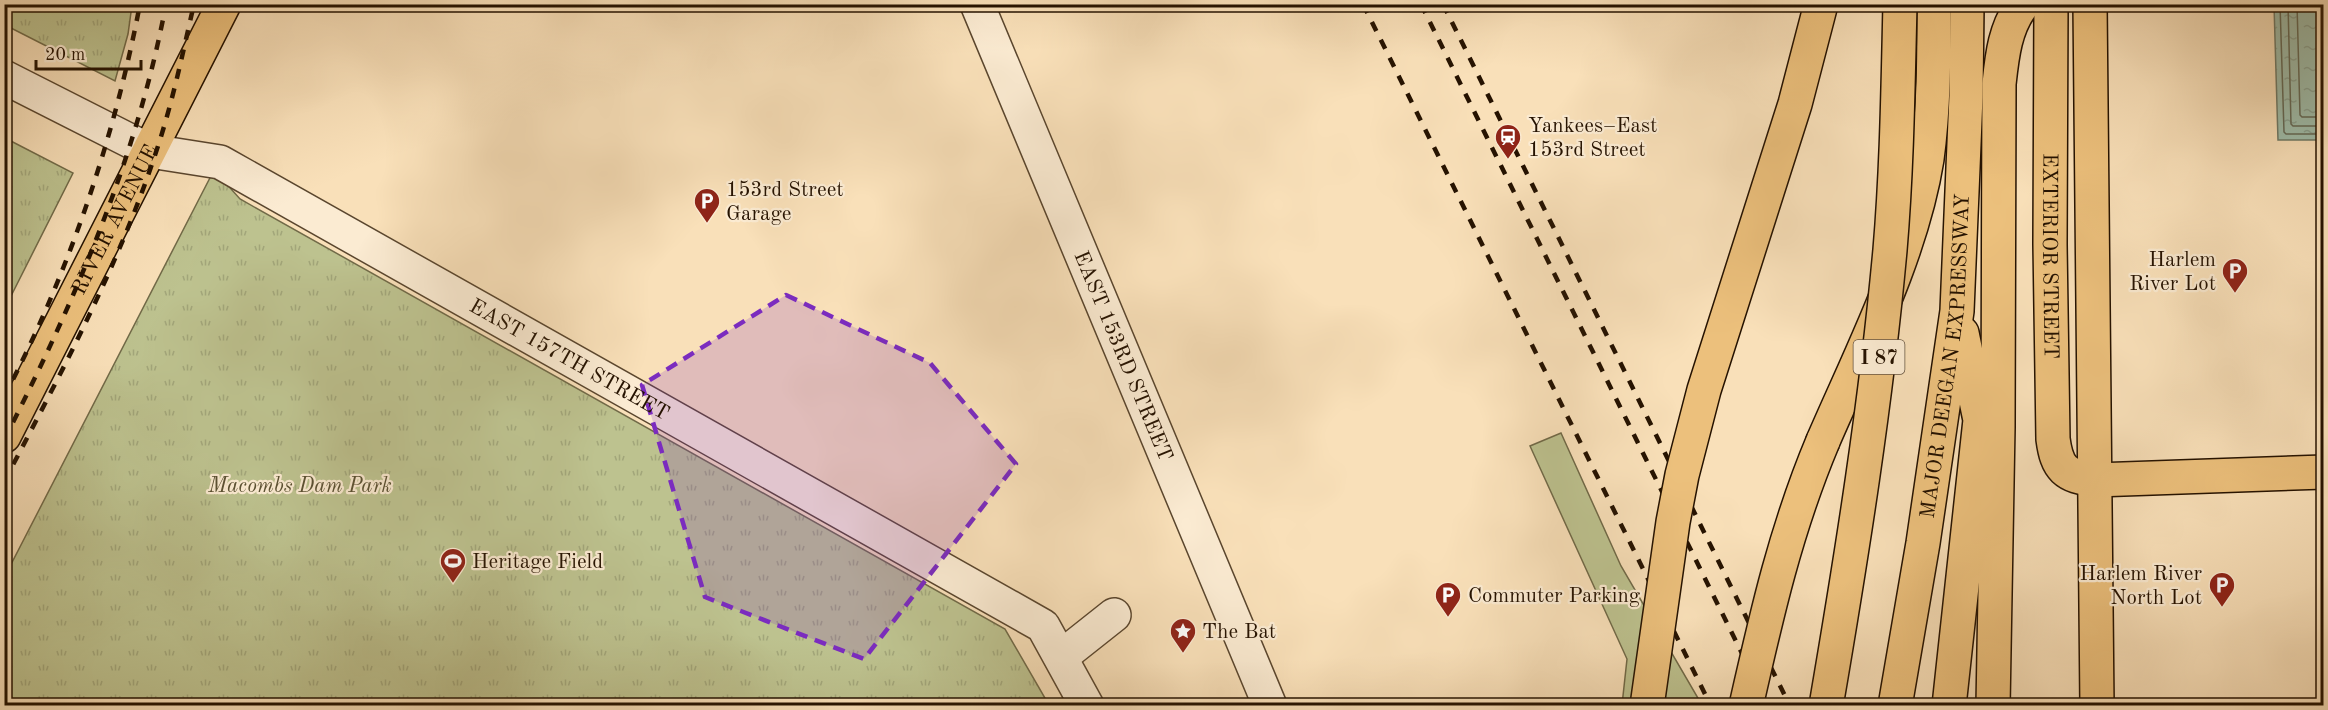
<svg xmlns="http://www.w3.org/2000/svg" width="2328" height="710" font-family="'Old Standard TT',serif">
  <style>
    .grass { fill: #bdc28f; stroke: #716a48; stroke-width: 1.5 }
    .park { fill: url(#park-tufts); stroke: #716a48; stroke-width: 1.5 }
    .water { fill: url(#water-ripples); stroke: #6e7967; stroke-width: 1.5 }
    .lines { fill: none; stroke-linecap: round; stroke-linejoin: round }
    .shore { stroke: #626856; stroke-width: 1.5 }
    .minor-casing { stroke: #5a462e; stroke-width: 36 }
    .major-casing { stroke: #251200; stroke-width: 36 }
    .highway-casing { stroke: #251200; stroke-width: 36 }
    .minor { stroke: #fbebd2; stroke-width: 33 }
    .major { stroke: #ecc07c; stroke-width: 33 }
    .highway { stroke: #ecc07c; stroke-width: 33 }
    .rail { stroke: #251200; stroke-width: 4.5; stroke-dasharray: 10 10; stroke-linecap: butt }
    .major-bridge-casing { stroke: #251200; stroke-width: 36; stroke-linecap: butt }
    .highway-bridge-casing { stroke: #251200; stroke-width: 36; stroke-linecap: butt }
    .major-bridge { stroke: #ecc07c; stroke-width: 33 }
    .highway-bridge { stroke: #ecc07c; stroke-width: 33 }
    .marked { fill: #7b2cbf; fill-opacity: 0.2; stroke: #7b2cbf; stroke-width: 4.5; stroke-dasharray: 12 8; stroke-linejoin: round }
    .labels { text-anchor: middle; stroke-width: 4.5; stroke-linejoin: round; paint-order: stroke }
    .shield { fill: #fbebd2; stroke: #65533f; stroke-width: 1.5 }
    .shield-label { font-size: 20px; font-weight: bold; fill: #251200 }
    .poi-label { font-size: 21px; fill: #251200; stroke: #fbebd2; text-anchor: start }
    .street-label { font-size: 21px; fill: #251200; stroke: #fbebd2 }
    .park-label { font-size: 21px; font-style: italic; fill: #5a5032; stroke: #fbebd2 }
  </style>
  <defs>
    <pattern id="park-tufts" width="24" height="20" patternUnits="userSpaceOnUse" patternTransform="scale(1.5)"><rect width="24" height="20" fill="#bdc28f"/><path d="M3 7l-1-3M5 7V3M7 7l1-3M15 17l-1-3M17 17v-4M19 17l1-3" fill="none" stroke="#a2a67a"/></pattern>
    <pattern id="water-ripples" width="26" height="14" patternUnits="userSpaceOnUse" patternTransform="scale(1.5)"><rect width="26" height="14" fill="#9ebdab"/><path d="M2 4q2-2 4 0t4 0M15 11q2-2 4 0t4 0" fill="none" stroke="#88a191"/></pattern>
  </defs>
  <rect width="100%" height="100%" fill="#f9e0b9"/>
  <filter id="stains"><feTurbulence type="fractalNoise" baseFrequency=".00333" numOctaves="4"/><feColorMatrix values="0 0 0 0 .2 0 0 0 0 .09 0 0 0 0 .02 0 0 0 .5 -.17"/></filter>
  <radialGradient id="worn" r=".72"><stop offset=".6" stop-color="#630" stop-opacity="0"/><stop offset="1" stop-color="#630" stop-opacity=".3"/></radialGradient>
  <path class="grass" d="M1561,433l60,133 81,139h-80l5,-46 -97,-213z"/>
  <g class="park">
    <path d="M4,5h128l-4,29 -13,47 -110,-56z"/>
    <path d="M5,138l68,35 -68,135z"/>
    <path d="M214,170l26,29 765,430 44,76h-1044l-1,-127z"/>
  </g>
  <path class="water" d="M2274,5h49v135h-45z"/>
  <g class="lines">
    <g class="shore">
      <path d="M2280,4l4,128 2,2h38"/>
      <path d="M2288,4l3,120 2,2h31"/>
      <path d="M2297,4l3,111 2,2h22"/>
    </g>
    <g class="minor-casing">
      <g id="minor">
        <path id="s1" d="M977,4l293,702"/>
        <path id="s2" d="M4,77l146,74 70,11 823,464 44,80"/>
        <path d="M1061,657l53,-42"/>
      </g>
    </g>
    <g class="major-casing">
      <g id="major">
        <path id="s3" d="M2051,4l-1,240 3,195c4,30 12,37 42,41"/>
        <path d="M2090,4l7,702"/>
        <path id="s4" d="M4,436l220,-432"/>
        <path d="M1823,441c38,-88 89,-187 104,-282 7,-51 7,-103 7,-155"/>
      </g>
    </g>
    <g class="highway-casing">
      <g id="highway">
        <path d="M2095,480l229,-8"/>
        <path id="s5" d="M1895,706l28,-163 34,-232 9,-215 1,-92"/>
        <path d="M1949,706l31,-286 -18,-87"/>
        <path d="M1993,706l5,-279 1,-343c3,-28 6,-57 24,-80"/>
      </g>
    </g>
    <use href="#minor" class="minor"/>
    <use href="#major" class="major"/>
    <use href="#highway" class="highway"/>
    <g class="rail">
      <path d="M1363,4l348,702"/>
      <path d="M1421,4l347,702"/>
      <path d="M1443,4l347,702"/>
      <path d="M4,397c64,-122 110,-257 136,-393"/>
      <path d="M4,440c71,-139 133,-282 162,-436"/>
      <path d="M4,482c57,-109 116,-218 154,-336 15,-46 25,-94 36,-142"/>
    </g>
    <g class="major-bridge-casing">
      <path id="major-bridge" d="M1746,706c21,-93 40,-177 77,-265"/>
    </g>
    <g class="highway-bridge-casing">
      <g id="highway-bridge">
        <path d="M1647,706l26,-184 9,-47 22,-85 91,-286 26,-100"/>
        <path d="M1826,706c26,-152 50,-303 64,-456 7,-82 8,-164 10,-246"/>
      </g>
    </g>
    <use href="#major-bridge" class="major-bridge"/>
    <use href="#highway-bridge" class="highway-bridge"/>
  </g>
  <path class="marked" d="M786,295l144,68 86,101 -152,195 -159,-62 -63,-212z"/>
  <defs>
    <g id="station-pin" transform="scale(1.35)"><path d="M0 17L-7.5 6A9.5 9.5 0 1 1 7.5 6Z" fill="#8f2418" stroke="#fbebd2"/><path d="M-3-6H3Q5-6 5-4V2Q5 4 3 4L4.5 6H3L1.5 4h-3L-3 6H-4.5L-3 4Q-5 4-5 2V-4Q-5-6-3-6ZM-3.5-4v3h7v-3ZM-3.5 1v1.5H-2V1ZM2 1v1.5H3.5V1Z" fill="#fff"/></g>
    <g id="parking-pin" transform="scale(1.35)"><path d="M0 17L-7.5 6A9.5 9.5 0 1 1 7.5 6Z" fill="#8f2418" stroke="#fbebd2"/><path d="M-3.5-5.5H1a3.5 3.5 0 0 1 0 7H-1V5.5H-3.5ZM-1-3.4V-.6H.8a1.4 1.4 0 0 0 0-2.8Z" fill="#fff"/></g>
    <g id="stadium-pin" transform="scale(1.35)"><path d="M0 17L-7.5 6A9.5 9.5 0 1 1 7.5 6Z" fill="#8f2418" stroke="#fbebd2"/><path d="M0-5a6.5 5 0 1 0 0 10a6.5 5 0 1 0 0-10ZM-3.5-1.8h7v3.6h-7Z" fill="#fff"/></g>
    <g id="sight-pin" transform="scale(1.35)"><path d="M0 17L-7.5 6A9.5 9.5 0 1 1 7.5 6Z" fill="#8f2418" stroke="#fbebd2"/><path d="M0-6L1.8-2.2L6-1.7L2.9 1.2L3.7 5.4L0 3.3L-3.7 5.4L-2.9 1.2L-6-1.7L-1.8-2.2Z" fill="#fff"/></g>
  </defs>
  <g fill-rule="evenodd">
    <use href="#station-pin" x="1508" y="137"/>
    <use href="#parking-pin" x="707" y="201"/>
    <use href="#parking-pin" x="2235" y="271"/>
    <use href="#stadium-pin" x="453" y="561"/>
    <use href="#parking-pin" x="2222" y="585"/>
    <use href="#parking-pin" x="1448" y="595"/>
    <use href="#sight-pin" x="1183" y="631"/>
  </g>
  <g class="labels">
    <rect class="shield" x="1853.5" y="340" width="51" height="34" rx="4.5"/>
    <g class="shield-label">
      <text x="1879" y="364">I 87</text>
    </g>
    <g class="poi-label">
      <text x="1528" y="132">Yankees–East<tspan x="1528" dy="24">153rd Street</tspan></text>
      <text x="726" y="196">153rd Street<tspan x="726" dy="24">Garage</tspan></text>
      <text x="2216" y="266" text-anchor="end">Harlem<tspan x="2216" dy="24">River Lot</tspan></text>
      <text x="472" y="568">Heritage Field</text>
      <text x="2202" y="580" text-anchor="end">Harlem River<tspan x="2202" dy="24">North Lot</tspan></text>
      <text x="1468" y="602">Commuter Parking</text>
      <text x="1202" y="638">The Bat</text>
    </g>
    <g class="street-label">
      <text dy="7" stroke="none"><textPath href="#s4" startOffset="243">RIVER AVENUE</textPath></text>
      <text dy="7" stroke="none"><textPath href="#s3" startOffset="252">EXTERIOR STREET</textPath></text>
      <text dy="7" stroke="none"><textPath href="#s1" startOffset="381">EAST 153RD STREET</textPath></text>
      <text dy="7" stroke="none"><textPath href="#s5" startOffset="354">MAJOR DEEGAN EXPRESSWAY</textPath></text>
      <text dy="7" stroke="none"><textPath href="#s2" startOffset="636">EAST 157TH STREET</textPath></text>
    </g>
    <g class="park-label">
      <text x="300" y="492">Macombs Dam Park</text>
    </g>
  </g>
  <rect width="2328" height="710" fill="none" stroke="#f9e0b9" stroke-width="24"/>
  <rect x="6" y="6" width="2316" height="698" fill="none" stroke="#251200" stroke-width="3"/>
  <rect x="12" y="12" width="2304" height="686" fill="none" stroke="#251200" stroke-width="1.5"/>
  <path d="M36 60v9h105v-9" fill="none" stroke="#251200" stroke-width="3"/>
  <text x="45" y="60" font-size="18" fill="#251200" stroke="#fbebd2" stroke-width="4.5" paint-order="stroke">20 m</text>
  <rect width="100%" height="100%" filter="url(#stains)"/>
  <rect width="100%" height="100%" fill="url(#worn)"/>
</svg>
